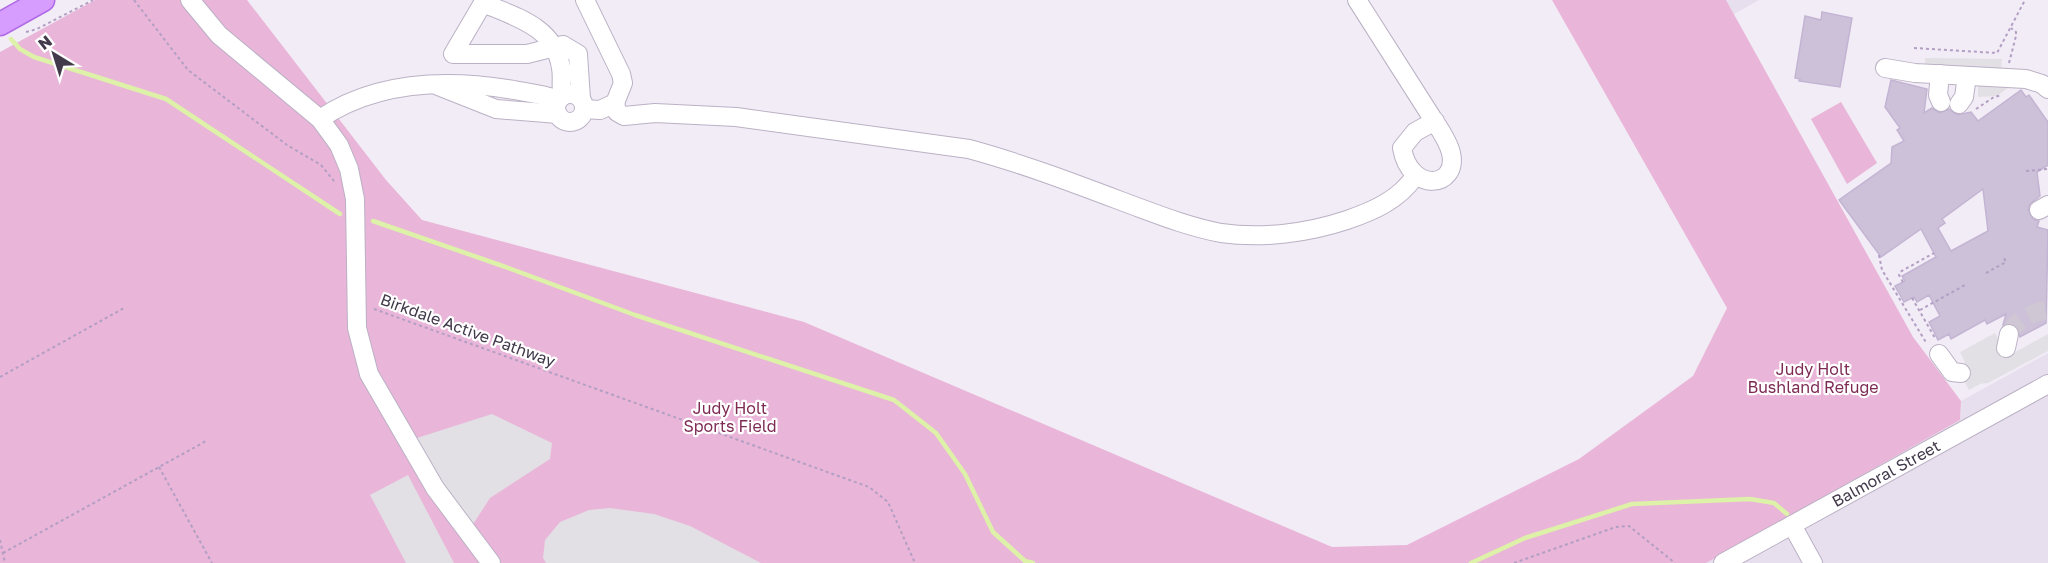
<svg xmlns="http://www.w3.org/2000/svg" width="2048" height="563" font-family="'Golos Text',sans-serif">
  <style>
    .residential { fill: #e7deee }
    .green { fill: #e9b5d8 }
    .parking { fill: #e2e0e5 }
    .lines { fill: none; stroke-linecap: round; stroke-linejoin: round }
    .stream { stroke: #ddf1a9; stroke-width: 4.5 }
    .building { fill: #ccc1d8; stroke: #c3b4d3; stroke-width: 1.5; fill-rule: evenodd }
    .minor-tunnel { stroke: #cfc8d4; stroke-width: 18; stroke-dasharray: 18 9; stroke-linecap: butt }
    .minor-casing { stroke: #bbb1c5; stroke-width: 20 }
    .major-casing { stroke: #b16be5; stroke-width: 25 }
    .path { stroke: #b29fc3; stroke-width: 2; stroke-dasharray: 3 3; stroke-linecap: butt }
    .minor { stroke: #fff; stroke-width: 18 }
    .major { stroke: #d69cfe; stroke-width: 22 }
    .labels { text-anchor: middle; stroke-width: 4.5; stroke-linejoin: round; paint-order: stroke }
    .street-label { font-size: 16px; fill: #42394b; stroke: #fff }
    .park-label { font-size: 16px; fill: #7e2b54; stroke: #fff }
  </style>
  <rect width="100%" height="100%" fill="#f2ecf6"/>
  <g class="residential">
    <path d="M1726,0h33l-25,14z"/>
    <path d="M2048,353v210h-342l254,-143 1,-19z"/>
  </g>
  <g class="green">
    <path d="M95,0h152l139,180 36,40 382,102 528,225 75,-2 172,-86 114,-83 34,-68 -175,-308h174l187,337 48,64 -1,19 -254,143h-1706v-511z"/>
    <path d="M1841,102l36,61 -30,21 -36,-65z"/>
  </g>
  <g class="parking">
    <path d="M1925,58l77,1 -1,12 -76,-1z"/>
    <path d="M1978,85h34l-15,11 -19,1z"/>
    <path d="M1995,333l13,23 40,-22v17l-60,32 -8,1 -11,6 -12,-23 8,-5 -5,-10z"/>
    <path d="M492,414l60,29 -2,16 -60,39 -22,34 -64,-97 13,3z"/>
    <path d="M408,475l46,88h-48l-36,-68z"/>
    <path d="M610,508l44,6 36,12 71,37h-215l-3,-5 2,-18 15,-18 29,-12z"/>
  </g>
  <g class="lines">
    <g class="stream">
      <path d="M11,39l9,10 14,8 132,42 174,115"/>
      <path d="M373,221l127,44 135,50 259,85 42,33 29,41 28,58 32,29 8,2"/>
      <path d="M1471,563l54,-25 107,-34 118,-5 24,4 13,11"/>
    </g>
  </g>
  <g class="building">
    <path d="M1822,12l30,6 -12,69 -41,-6 1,-2 -5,-1 10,-62 16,4z"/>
    <path d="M1891,80l36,9 -3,24 8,-5 8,5 9,-4 8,6 14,-3 7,9 43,-31 5,7 3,-2 19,27v43l-11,7 3,24 -10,8 -2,6 5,9 6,2 -2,6 11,3 -2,93 -26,14 -4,-12 -5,-2 -8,2 3,-11 -19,10 -2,-4 -34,19 -2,-5 -11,6 -9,-18 11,-6 -11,-21 -12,7 -3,-5 -10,5 -9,-16 10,-5 -3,-5 34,-19 -15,-28 -40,28 -42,-57 52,-37 1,-16 12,-6 -7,-11 3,-2 -15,-21zM1983,189l5,42 -37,20 -13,-23 7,-5 -3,-4z"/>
  </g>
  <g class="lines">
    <path class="minor-tunnel" d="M2009,334c6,-13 24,-23 39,-24"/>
    <g class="minor-casing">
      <g id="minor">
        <path d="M190,0l29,35 101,84 19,26 10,24 6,30 2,129 12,46 66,114 56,75"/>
        <path d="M1357,0l74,116c7,11 17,24 20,37 8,35 -41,41 -49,-5l13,-16 20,-11"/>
        <path d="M1885,68l30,5 111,6 16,5 6,5"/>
        <path d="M1940,74l-2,21 3,7"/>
        <path d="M438,86l58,23 62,5"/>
        <circle cx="570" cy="108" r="14"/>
        <path d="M563,96c-3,-9 0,-18 -2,-28 -6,-41 -45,-51 -78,-65l-30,51h74l36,-9 15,9 3,45"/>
        <path d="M615,103l2,9 7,4 31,-3 81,4 233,32c55,15 107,35 160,55 30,11 60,23 92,29 41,6 87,0 126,-13 26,-9 52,-20 68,-44"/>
        <path d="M1959,104l5,-7 3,-21"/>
        <path d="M584,109l16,1 15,-7 8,-20 -2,-9 -36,-74"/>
        <path d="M320,119c57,-39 128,-40 194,-29 15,3 31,4 45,10"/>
        <path d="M2039,210l9,-5"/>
        <path d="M2006,348l3,-14"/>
        <path d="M1939,354l13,18 9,1"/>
        <path d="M1792,525l21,38"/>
        <path id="s1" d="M1723,563l325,-179"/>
      </g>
    </g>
    <g class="major-casing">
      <path id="major" d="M0,24l43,-24"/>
    </g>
    <g class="path">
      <path d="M134,0l54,70 99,75 34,20 13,16"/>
      <path d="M26,32l11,-3 56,-29"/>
      <path d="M1914,48l83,5 28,-53"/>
      <path d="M2009,63l7,-27v-4l-5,-4"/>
      <path d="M1976,109l18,-12 8,-2"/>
      <path d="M2026,171l22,-2"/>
      <path d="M1879,255l3,15 45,74"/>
      <path d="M1986,273l20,-11 -3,-6"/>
      <path d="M1903,282l-4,-7 1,-3 34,-19"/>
      <path d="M1912,298l23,40"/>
      <path d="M374,309l495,178 19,15 27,61"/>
      <path d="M1920,310l45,-25"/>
      <path d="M0,377l124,-69"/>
      <path d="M159,467l53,96"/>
      <path d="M0,540l5,23"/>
      <path d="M3,553l205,-113"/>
      <path d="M1514,563l102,-36 13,-1 46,37"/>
    </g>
    <use href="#minor" class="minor"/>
    <use href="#major" class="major"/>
  </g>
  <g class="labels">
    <g class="street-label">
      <text transform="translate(468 330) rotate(20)" y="6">Birkdale Active Pathway</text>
      <text dy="6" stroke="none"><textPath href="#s1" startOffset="186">Balmoral Street</textPath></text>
    </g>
    <g class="park-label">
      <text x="1813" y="375">Judy Holt<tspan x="1813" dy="18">Bushland Refuge</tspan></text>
      <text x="730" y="414">Judy Holt<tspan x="730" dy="18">Sports Field</tspan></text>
    </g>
  </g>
  <g transform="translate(54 54) rotate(322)" stroke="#ffffff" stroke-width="4.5" paint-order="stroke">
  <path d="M0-4.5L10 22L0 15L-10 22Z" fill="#42394b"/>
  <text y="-9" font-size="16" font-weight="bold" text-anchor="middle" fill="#42394b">N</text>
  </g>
</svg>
